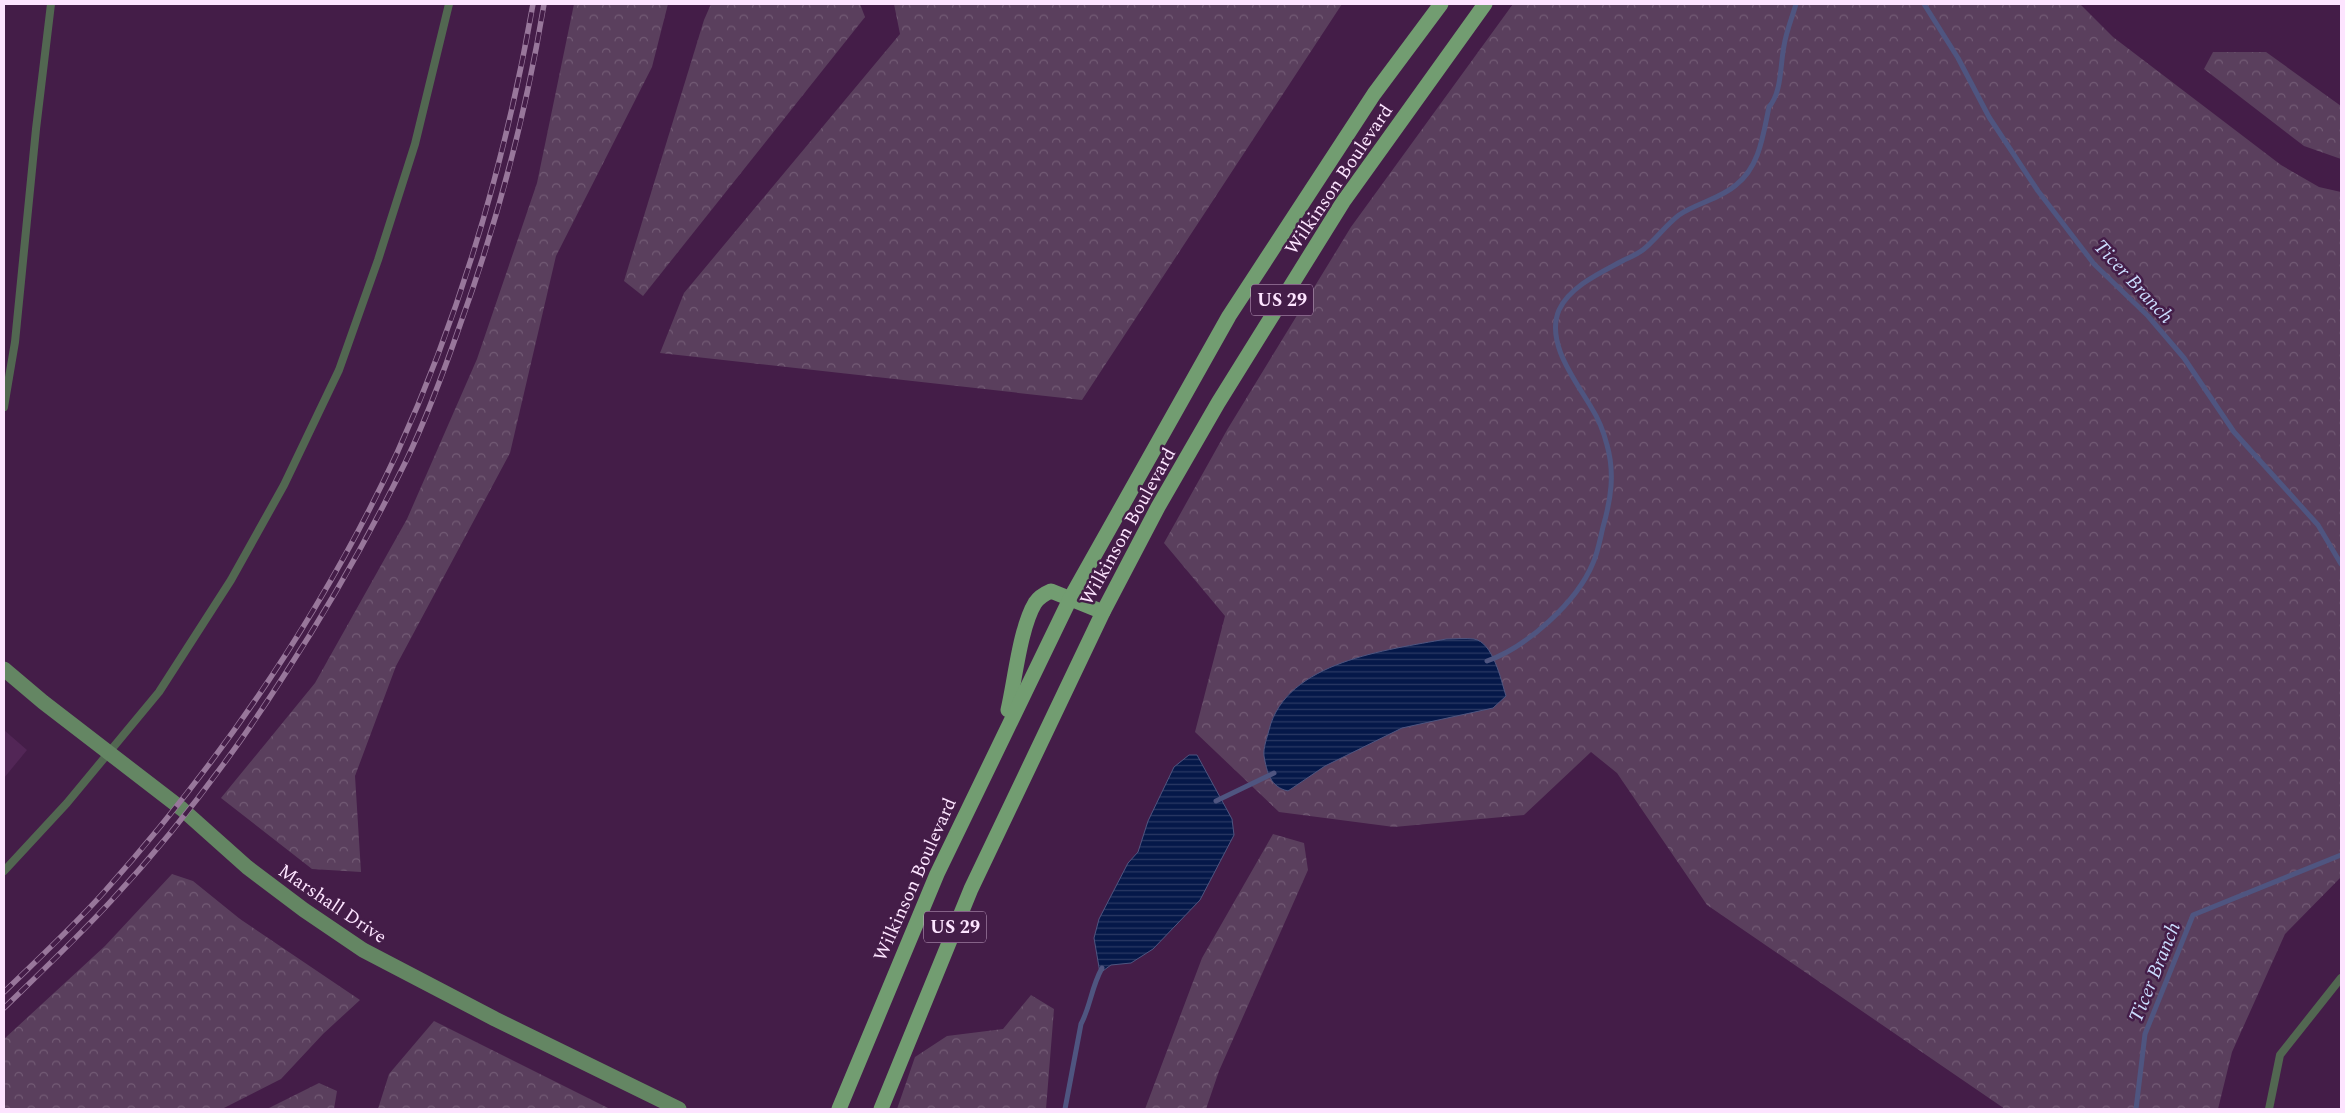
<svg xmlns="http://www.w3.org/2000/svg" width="2345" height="1113" font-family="Spectral,serif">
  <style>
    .built { fill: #522656 }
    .forest { fill: url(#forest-crowns) }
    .water { fill: url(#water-rules); stroke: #4f5580 }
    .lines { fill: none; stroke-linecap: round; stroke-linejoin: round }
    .stream { stroke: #4f5580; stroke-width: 5 }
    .lane { stroke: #526751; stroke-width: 8 }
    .secondary { stroke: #648663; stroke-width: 15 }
    .primary { stroke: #729d71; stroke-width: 15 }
    .rail-casing { stroke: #98779b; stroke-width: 5.5 }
    .rail { stroke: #441d48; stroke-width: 4; stroke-dasharray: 11; stroke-linecap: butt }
    .labels { text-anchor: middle; stroke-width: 5; stroke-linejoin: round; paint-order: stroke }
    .shield { fill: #441d48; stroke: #c6a8c8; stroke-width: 1 }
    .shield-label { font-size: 18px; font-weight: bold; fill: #fde4ff }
    .street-label { font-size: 19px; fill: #fde4ff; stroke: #441d48 }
    .water-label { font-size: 20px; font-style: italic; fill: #cadcfd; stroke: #441d48 }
  </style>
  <defs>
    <pattern id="forest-crowns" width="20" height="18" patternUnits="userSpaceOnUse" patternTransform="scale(1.25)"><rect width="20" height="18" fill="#5a3f5d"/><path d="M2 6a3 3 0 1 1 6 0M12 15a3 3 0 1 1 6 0" fill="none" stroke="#735b75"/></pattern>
    <pattern id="water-rules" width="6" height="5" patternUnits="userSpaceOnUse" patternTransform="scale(1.25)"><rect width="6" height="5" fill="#051849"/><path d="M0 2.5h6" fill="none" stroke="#2a3964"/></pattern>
  </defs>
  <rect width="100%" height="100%" fill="#441d48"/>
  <path class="built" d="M4,730l23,20 -23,28z"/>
  <g class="forest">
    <path d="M574,4h94l-16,63 -96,189 -46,197 -114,213 -41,110 6,96 -49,-3 -91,-71 94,-115 92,-164 70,-160 60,-176z"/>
    <path d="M711,4h149l5,13 -222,279 -19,-15 80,-261z"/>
    <path d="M894,4h448l-260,396 -422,-47 24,-60 216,-259z"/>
    <path d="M1513,4h567l33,33 168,128 38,22 22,5v685l-56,57 -53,118 -14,57h-213l-298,-204 -90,-132 -26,-21 -67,63 -130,12 -115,-15 -84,-80 30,-116 -61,-73 63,-113 124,-203z"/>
    <path d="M2213,52h53l75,54v53l-37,-13 -100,-77z"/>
    <path d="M1273,834l31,9 4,27 -89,201 -13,38h-61l57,-151z"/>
    <path d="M172,874l21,7 47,38 120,81 -37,34 -42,45 -59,30h-218v-70l101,-93z"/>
    <path d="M1031,995l23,14 -8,100h-149l18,-52 32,-21 56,-7z"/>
    <path d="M434,1021l176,88h-232l11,-35z"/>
    <path d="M319,1083l18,8 -3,18h-67z"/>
  </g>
  <g class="water">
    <path d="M1446,639c9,0 19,-1 28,0 19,3 27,41 32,57l-13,12 -91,20 -77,38 -37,25c-18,-4 -21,-19 -24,-35 -1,-8 3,-18 5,-26 17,-69 119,-80 177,-91z"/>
    <path d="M1189,755h8l35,64 2,16 -34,65 -47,49 -22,14 -20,2 -11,8 -6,-35 5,-19 29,-56 10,-11 10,-31 26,-54z"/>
  </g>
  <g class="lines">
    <g class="stream">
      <path d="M1924,4l34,54 31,59 49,74 56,73 54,52 36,42 50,74 84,93 23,39"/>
      <path d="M1487,661c40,-14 90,-59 106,-98 5,-11 7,-24 10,-36 8,-28 12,-54 4,-82 -3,-12 -9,-27 -16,-38 -15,-26 -46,-64 -32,-97 11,-24 43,-38 65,-50 7,-3 14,-6 20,-11 12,-10 22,-24 35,-34 18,-12 41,-16 57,-30 24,-19 27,-50 33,-78 13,-15 11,-42 15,-61 2,-14 8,-28 12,-42"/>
      <path d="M1216,801l58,-28"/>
      <path d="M1065,1109l16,-85c10,-19 10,-36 21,-56"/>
      <path d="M2136,1109l9,-75 48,-119 148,-60"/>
    </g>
    <g class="lane">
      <path d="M4,407l11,-65 21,-213 15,-125"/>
      <path d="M4,871l63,-68 92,-111 72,-112 53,-95 55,-115 39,-110 37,-116 34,-140"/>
      <path d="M2269,1109l11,-54 61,-77"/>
    </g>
    <path class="secondary" d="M4,669l39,33 139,107 65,58 57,43 59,40 132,69 184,90"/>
    <g class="primary">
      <path d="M1008,710c7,-30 12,-82 27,-107 4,-6 9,-9 16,-12l52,21"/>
      <path d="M839,1109l98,-235 134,-277 158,-281 145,-222 67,-90"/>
      <path d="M881,1109l90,-220 132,-277 55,-105 60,-104 125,-201 142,-198"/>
    </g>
    <g class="rail-casing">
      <g id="rail">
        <path d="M4,992c34,-33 69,-65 101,-101 117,-131 218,-279 292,-438 65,-143 109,-295 136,-449"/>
        <path d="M4,1008c36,-35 73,-70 107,-107 65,-70 123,-147 174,-227 45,-69 85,-140 121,-213 21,-44 38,-90 54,-136 38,-105 66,-211 84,-321"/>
      </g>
    </g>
    <use href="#rail" class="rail"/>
  </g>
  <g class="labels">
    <g class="shield">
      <rect x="1251" y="284.5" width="62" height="31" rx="4"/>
      <rect x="924" y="911.5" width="62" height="31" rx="4"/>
    </g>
    <g class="shield-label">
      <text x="1282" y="306">US 29</text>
      <text x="955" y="933">US 29</text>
    </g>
    <g class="street-label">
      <text transform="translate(1338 179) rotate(-56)" y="7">Wilkinson Boulevard</text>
      <text transform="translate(1127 526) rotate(-61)" y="7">Wilkinson Boulevard</text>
      <text transform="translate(914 879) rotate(-66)" y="7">Wilkinson Boulevard</text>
      <text transform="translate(333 903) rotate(34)" y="7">Marshall Drive</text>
    </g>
    <g class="water-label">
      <text transform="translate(2134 281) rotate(47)" y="7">Ticer Branch</text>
      <text transform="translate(2154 972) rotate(-68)" y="7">Ticer Branch</text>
    </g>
  </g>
  <rect width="2345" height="1113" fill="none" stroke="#fde4ff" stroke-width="10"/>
</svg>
